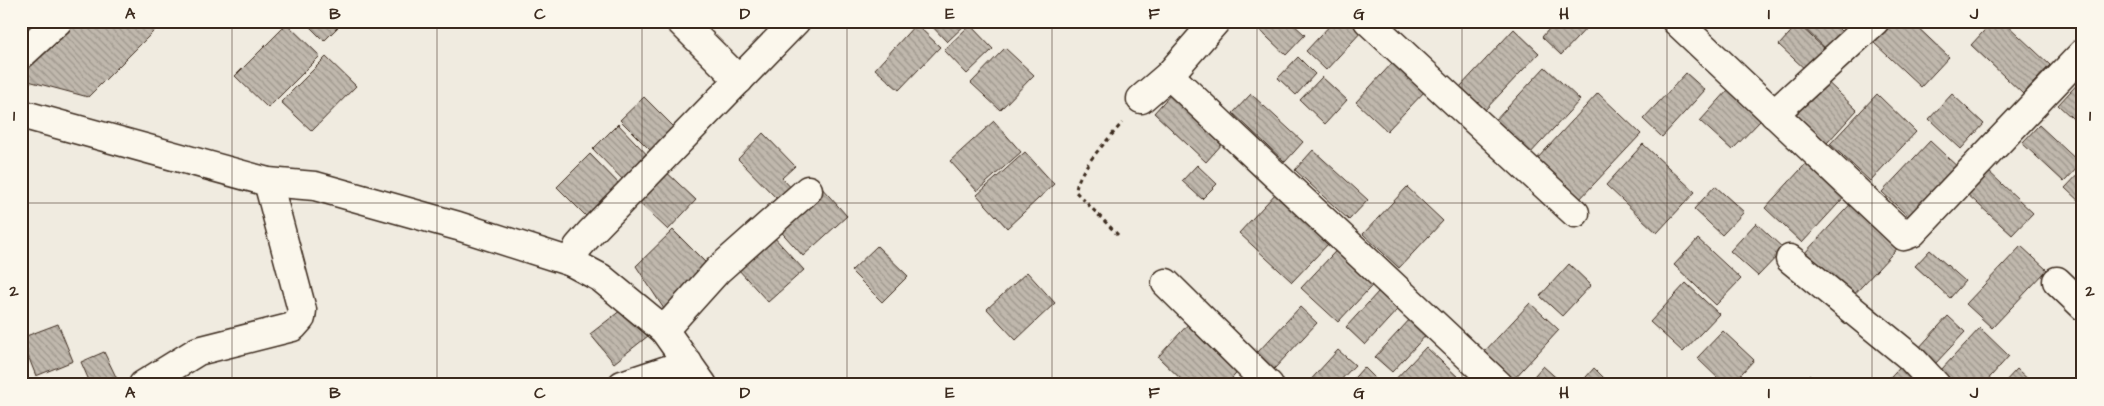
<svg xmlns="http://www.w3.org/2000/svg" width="2104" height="406" font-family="'Architects Daughter',sans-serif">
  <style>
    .building { fill: url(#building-back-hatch); stroke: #3b2a1e }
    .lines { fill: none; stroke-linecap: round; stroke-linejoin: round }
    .minor-casing { stroke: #3b2a1e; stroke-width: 31 }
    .path { stroke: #3b2a1e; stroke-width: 3; stroke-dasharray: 4 4; stroke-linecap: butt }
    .minor { stroke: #fbf7ec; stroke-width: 28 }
    .grid { fill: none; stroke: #3b2a1e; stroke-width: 1; stroke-opacity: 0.55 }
    .neatline { fill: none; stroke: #3b2a1e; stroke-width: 2 }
    .grid-label { font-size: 16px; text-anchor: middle; font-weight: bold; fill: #3b2a1e }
  </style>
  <defs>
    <pattern id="building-back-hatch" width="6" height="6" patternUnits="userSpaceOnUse" patternTransform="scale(1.25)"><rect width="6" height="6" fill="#c0b8ad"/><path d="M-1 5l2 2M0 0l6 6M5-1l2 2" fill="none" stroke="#9d968c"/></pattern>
  </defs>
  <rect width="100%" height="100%" fill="#f0ebe0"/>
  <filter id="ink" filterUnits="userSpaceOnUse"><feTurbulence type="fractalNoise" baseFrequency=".02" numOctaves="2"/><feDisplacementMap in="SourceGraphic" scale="10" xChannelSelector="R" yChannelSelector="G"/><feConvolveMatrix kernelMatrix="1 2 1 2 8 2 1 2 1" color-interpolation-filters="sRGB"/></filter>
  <g filter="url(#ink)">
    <g class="building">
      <path d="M21,21h12l-12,12z"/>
      <path d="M69,21h82l6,7 -69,69 -67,-18v-11z"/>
      <path d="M304,21h40l-20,20z"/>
      <path d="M927,21h42l-22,21z"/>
      <path d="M1250,21h40l15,14 -19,20z"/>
      <path d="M1334,21h19l10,9 -37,40 -20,-19z"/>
      <path d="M1556,21h37l-32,34 -19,-18z"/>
      <path d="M1797,21h34l16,16 -16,17z"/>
      <path d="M1892,21h19l38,36 -28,30 -48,-45z"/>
      <path d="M1993,21h10l47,44 -27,29 -52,-49z"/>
      <path d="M287,24l33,32 -52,52 -33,-32z"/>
      <path d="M916,24l24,23 -41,43 -24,-21z"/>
      <path d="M1798,24l28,26 -19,21 -28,-26z"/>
      <path d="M970,25l23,24 -26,25 -23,-24z"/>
      <path d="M1514,29l25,24 -55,58 -25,-23z"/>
      <path d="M1005,48l29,27 -34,35 -29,-27z"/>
      <path d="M326,57l30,29 -44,45 -31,-29z"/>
      <path d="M1298,57l17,17 -19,21 -18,-17z"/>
      <path d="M1395,60l32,29 -40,42 -31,-29z"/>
      <path d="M1545,67l35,33 -52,56 -35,-33z"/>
      <path d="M1686,73l19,17 -43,47 -19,-18z"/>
      <path d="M1820,75l37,35 -30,33 -38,-35z"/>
      <path d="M1322,77l25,23 -22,24 -25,-24z"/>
      <path d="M2083,78v50l-25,-23z"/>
      <path d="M1729,89l33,30 -30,31 -32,-29z"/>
      <path d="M1598,93l43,41 -63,67 -43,-40z"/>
      <path d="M1171,94l52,49 -17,19 -52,-49z"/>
      <path d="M1251,94l52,48 -18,20 -52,-49z"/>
      <path d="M1877,94l39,38 -46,49 -40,-37z"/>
      <path d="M1952,94l32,30 -23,25 -32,-30z"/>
      <path d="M644,97l37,37 -24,23 -37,-37z"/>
      <path d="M994,121l27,31 -44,39 -27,-30z"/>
      <path d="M618,124l35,37 -25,24 -35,-36z"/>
      <path d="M2039,125l42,39 -17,18 -42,-39z"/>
      <path d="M763,133l32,33 -13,12 13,14 -13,12 -44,-45z"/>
      <path d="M1930,141l32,30 -48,51 -32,-30z"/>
      <path d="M1643,144l52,48 -38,41 -51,-48z"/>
      <path d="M1313,150l55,50 -19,20 -54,-50z"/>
      <path d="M1025,152l29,32 -47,44 -30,-33z"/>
      <path d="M590,154l35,36 -33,32 -35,-35z"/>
      <path d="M1812,157l37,35 -47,51 -37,-35z"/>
      <path d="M1197,165l20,19 -15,15 -20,-18z"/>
      <path d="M661,167l35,33 -28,30 -36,-34z"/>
      <path d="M2083,169v36l-18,-17z"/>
      <path d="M1987,170l46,43 -21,22 -46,-42z"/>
      <path d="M820,186l27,30 -44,40 -27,-30z"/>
      <path d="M1715,186l29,26 -22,23 -28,-26z"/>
      <path d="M1407,187l36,34 -44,47 -36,-34z"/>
      <path d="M1277,192l53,50 -38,40 -53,-49z"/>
      <path d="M1858,196l47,44 -56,60 -47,-44z"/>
      <path d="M1756,223l28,26 -26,27 -28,-25z"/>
      <path d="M673,230l38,38 -45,44 -30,-46z"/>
      <path d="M772,235l32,35 -36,32 -31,-34z"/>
      <path d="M1698,239l43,40 -25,26 -42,-40z"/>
      <path d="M1345,241l37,34 -44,47 -37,-34z"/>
      <path d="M877,246l31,30 -26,26 -31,-31z"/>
      <path d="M2021,246l26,24 -55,58 -26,-24z"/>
      <path d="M1930,250l35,31 -15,17 -35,-32z"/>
      <path d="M1569,264l22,21 -29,31 -22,-20z"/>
      <path d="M1027,272l28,31 -39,37 -29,-31z"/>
      <path d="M1686,283l33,31 -36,38 -33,-30z"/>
      <path d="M1379,291l19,18 -33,36 -19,-18z"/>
      <path d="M1530,303l29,27 -47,51 -29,-28z"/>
      <path d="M625,307l23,29 -34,27 -24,-29z"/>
      <path d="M1300,307l17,16 -43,46 -17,-16z"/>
      <path d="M1948,316l17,16 -31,33 -16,-16z"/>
      <path d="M1411,318l17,15 -36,39 -17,-15z"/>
      <path d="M1192,320l50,47 -16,18h-39l-29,-28z"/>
      <path d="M58,324l15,37 -37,15 -15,-38z"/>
      <path d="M1980,328l29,28 -26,29h-29l-14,-14z"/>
      <path d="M1723,331l31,29 -23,25h-6l-28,-27z"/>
      <path d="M1426,347l34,32 -5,6h-65z"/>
      <path d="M1338,350l17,15 -19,20h-30z"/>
      <path d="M104,352l13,27 -13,6h-13l-10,-23z"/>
      <path d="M1906,360l25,25h-48z"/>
      <path d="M1543,366l19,17 -36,2z"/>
      <path d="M1364,367l16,16 -2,2h-30z"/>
      <path d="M1594,368l17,17h-32z"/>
      <path d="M2017,369l17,16h-32z"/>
      <path d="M1809,375l10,10h-19z"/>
    </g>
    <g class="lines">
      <g class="minor-casing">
        <g id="minor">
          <path d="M680,21l59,59"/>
          <path d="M1368,21l207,192"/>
          <path d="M1676,21l228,215 8,-3 171,-180"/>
          <path d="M21,55l37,-34"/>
          <path d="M1169,75l330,310"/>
          <path d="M1141,99l28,-24 47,-54"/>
          <path d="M21,114l247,68 47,4 143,40 113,36 30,16 63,52 39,55"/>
          <path d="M1774,114l101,-93"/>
          <path d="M1790,259l120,98 26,28"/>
          <path d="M571,262l7,-15 13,-15 205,-211"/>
          <path d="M2057,281l26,25"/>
          <path d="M1166,283l103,102"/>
          <path d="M664,330l54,-60 90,-80"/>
          <path d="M143,385l55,-34 95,-24 8,-9 1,-8 -34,-128"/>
          <path d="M622,385l66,-22"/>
        </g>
      </g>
      <path class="path" d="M1118,235l-42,-43c0,-21 32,-52 46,-69"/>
      <use href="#minor" class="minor"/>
    </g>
  </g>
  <path class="grid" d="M232,21v364M437,21v364M642,21v364M847,21v364M1052,21v364M1257,21v364M1462,21v364M1667,21v364M1872,21v364M21,203h2062"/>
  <rect width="2104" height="406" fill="none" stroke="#fbf7ec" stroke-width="55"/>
  <rect x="28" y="28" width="2048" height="350" class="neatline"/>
  <g class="grid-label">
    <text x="130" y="19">A</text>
    <text x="335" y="19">B</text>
    <text x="540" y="19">C</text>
    <text x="745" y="19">D</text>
    <text x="950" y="19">E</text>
    <text x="1154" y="19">F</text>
    <text x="1359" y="19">G</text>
    <text x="1564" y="19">H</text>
    <text x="1769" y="19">I</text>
    <text x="1974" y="19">J</text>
    <text x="14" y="121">1</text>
    <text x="2090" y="121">1</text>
    <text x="14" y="296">2</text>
    <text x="2090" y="296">2</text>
    <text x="130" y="398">A</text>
    <text x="335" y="398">B</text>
    <text x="540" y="398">C</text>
    <text x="745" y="398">D</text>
    <text x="950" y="398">E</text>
    <text x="1154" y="398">F</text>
    <text x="1359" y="398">G</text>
    <text x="1564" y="398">H</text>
    <text x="1769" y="398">I</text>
    <text x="1974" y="398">J</text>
  </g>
</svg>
